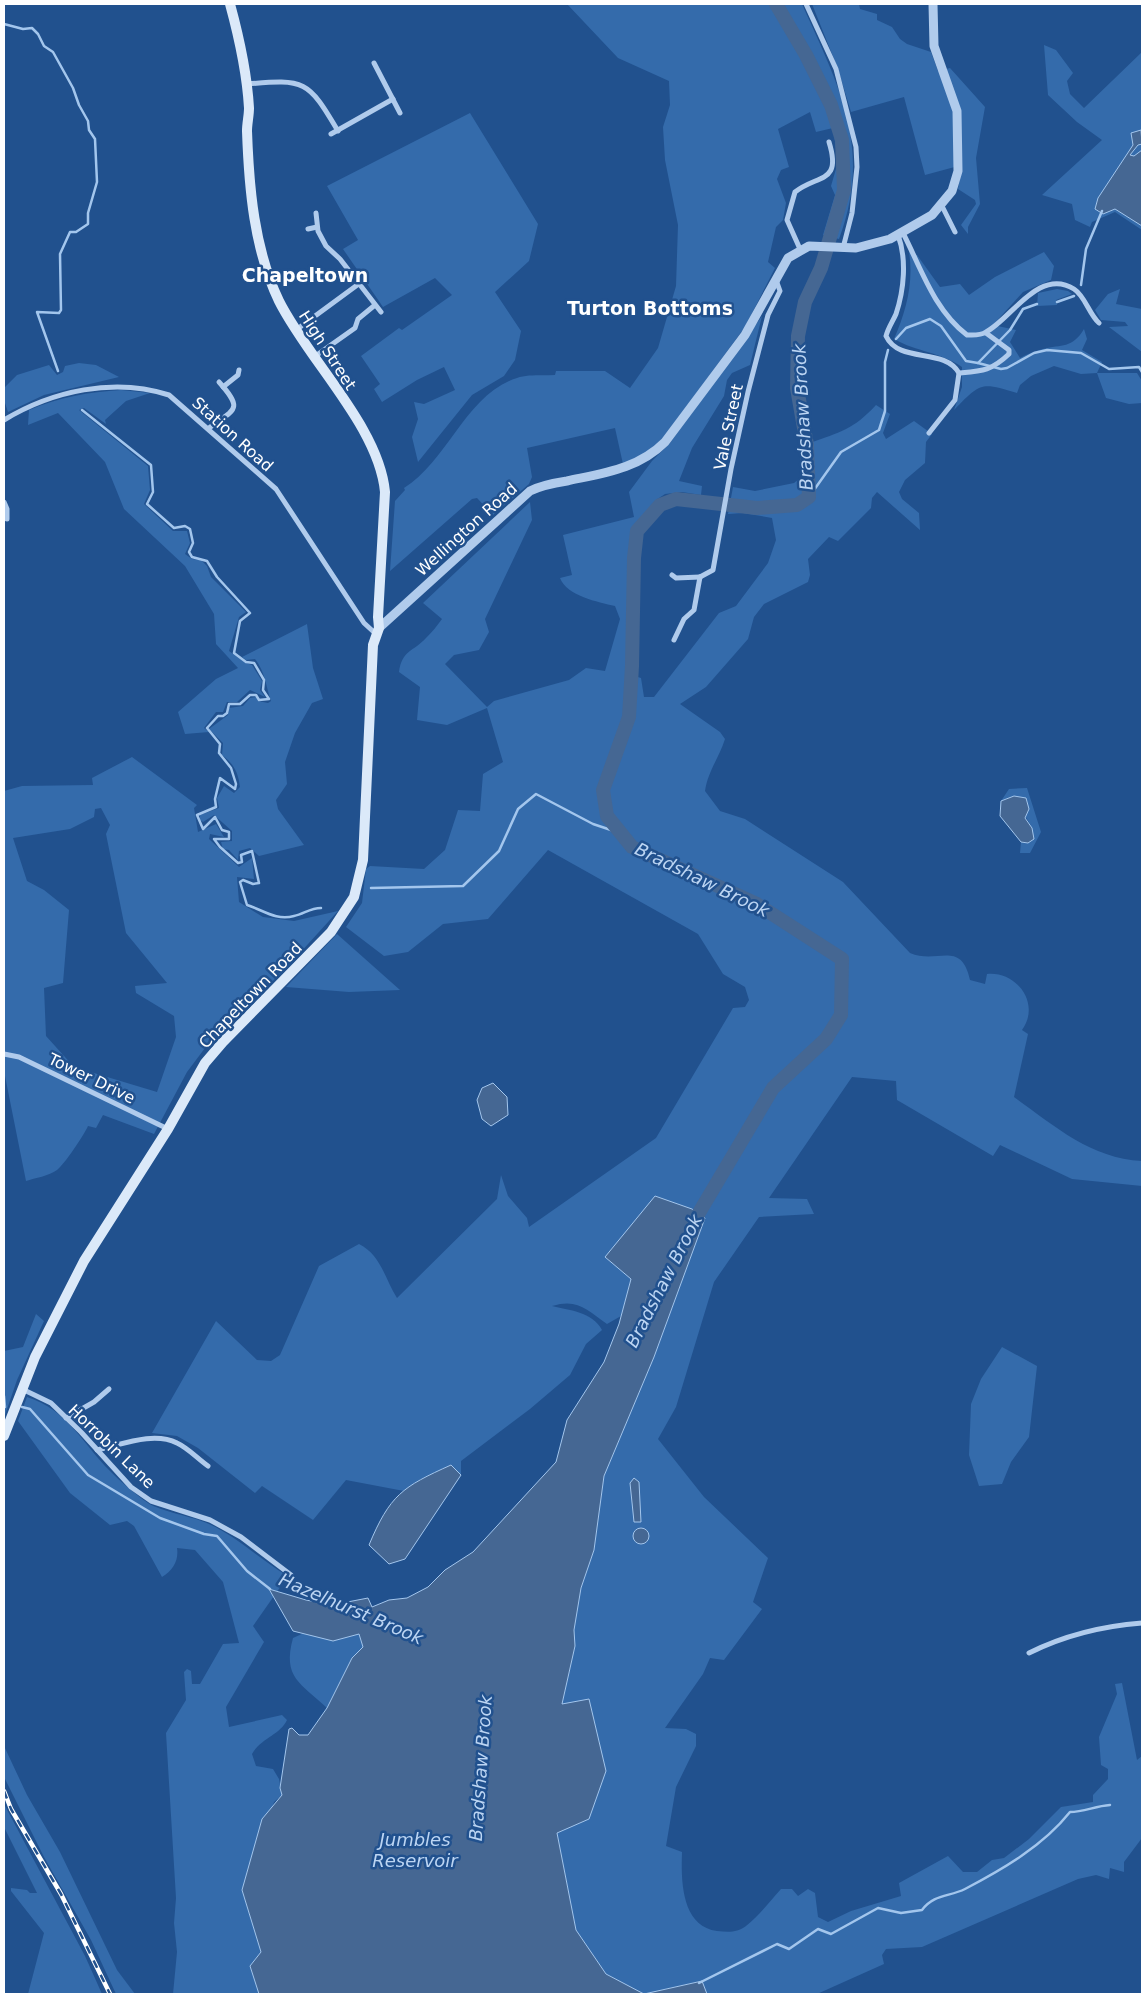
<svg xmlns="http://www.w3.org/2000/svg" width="1146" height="1998" font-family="'DejaVu Sans',sans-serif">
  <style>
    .green { fill: #346bab; fill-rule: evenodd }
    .water { fill: #456793; stroke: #a3c6ed }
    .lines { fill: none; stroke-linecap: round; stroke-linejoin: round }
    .stream { stroke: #a3c6ed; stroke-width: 2.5 }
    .river { stroke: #456793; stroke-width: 14 }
    .minor { stroke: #b0cbec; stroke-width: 5 }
    .tertiary { stroke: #b0cbec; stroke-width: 9 }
    .secondary { stroke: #dbe9f9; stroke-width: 10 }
    .rail-casing { stroke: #fff; stroke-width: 4.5 }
    .rail { stroke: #21518e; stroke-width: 2.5; stroke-dasharray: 8; stroke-linecap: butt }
    .labels { text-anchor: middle; stroke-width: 5; stroke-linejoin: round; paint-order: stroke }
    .street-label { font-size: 16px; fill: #fff; stroke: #21518e }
    .water-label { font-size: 18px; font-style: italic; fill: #bcd5f3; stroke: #21518e }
    .quarter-label { font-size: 19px; font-weight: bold; fill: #fff; stroke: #21518e }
  </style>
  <rect width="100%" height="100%" fill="#21518e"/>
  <g class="green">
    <path d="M567,4h235c37,83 71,143 37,235l-16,-4 12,-40 -4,-9 7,-24 -5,-34 -17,4 -6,-20 -32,17 11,38 -8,3 -4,9 9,24 -3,17 -7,7 -8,35 7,6 -30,59 -82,111 -17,15 -23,11 -8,-36 -88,20 5,29 -3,7 -36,31 -16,-17 -5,1 -82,72 5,-70 10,-11 -1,-2c44,-27 62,-94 113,-110 11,-4 26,-2 38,-3l1,-4h49l25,17 28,-40 18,-62 2,-61 -13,-65 -2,-33 7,-22 -1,-24 -51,-23z"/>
    <path d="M812,4h47l1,5 17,5v6l15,7 8,12 7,5 24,8 7,19 12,-3 35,39 -9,51 4,46 -12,23v7l-7,-9 15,-21 -1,-4 -17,-11 4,-24 -37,10 -21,-78 -53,15 -13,-43z"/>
    <path d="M1044,45l12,5 17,23 -6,8 3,13 14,14 58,-56v178l-27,-18 -23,10 -2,5 -15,-7 -3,-16 -30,-9 60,-55 -25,-18 -29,-27z"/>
    <path d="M470,113l68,111 -9,37 -34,31 26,39 -6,29 -11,16 -32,19 -54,67 -6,-25 6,-18 -4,-17 10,2 31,-14 -11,-23 -27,13 -35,22 -8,-13 6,-5 -19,-28 38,-28 3,2 50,-35 -17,-17 -52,29 -40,-58 15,-9 -31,-54z"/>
    <path d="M909,252l8,3 23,32 20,-3 9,11 26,-18 49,-25 10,14 -3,14 -28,12 -30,33 23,5 -6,12 10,16c7,-4 15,-7 23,-9 19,-5 29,0 41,-20l3,10 -5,11 20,12 -5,11h40l5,8v22l-13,1 -23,-6 -9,-25 -16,1 -27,-8 -23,10 -11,9 -3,8c-36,-11 -36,-11 -63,17l8,-23v-20c-22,-15 -45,-15 -68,-28 12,-27 20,-57 15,-87z"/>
    <path d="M1057,289l11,2 4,3 -16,6 1,5 -20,1 1,-13z"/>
    <path d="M1120,289l-4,15 26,5v43l-33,-25 19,-1 -3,-4 -24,-2 -6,-10 13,-16z"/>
    <path d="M762,316l-12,49 -18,8 -5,7 -3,16 -32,52 -13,33 23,5 -1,9 -19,-3 -17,2 -9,6 -8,15 -14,14 -5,34 -1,111 13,4 3,19h10l65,-84 17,-7 32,-43 8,-23 -4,-22 -29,-5 -15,1 5,-27 22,4 39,-8 17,-14 -1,-26c30,-11 43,-13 66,-38l14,9 -7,19 3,6 28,-18 18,13 -6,8 -1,21 -20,17 -6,12 3,7 17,14 1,17 -43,-38 -5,6 -1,10 -33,33 -9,-4 -21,22 2,16 -2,7 -44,22 -10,13 -6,22 -42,48 -26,17 40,28 5,7c-6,19 -17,32 -20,52l15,20 25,8 98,63 67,71c27,12 51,-14 60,27l15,4 2,-10c30,-3 54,30 35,56l6,4 -14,63c41,29 76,61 128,64v25l-70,-7 -72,-34 -7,11 -96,-56 -1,-19 -44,-4 -83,121 38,1 7,15 -55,3 -45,65 -38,125 -18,32 46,58 64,61 -15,44 9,7 -38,51 -14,-2 -7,16 -38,54 21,1 10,5v12l-20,41 -10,59 16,6c-1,28 -1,74 35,79 11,1 20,2 29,-5 13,-10 24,-25 35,-37h11l6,7 10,-7 7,4 3,24 10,5 23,-11 50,-15 -2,-13 49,-27 15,16h14l15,-12 12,-2 25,-19 32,-32 32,-5v-7l15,-16v-10l-7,-4 -2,-28 18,-43 -2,-10 7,-1 15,77 5,-4v82l-18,24v10l-14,-4 -1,11 -13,-4 -18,4 -156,68 -36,2 -4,6 2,9 -67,30h-110l-6,-13 -57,13 -38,-20 -30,-44 -19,-97 5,-129 13,-58 -1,-16 7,-42 13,-38 10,-74 50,-119 51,-139 -99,39 25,22 -10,37 -14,8c-20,-14 -29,-26 -55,-18 16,4 41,6 50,24l-16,14 -16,31 -40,34 -69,52v14l-10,-10 -30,14 -17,12 -58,-11 -33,40 -51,-34 -7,7 -57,-45 -21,-12 -25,-3 64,-112 41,39 14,1 9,-6 39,-89 40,-22c22,11 26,35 38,54l100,-99 4,-24 7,21 19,22 2,9 127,-89 77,-130 12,-1 4,-7 -4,-13 -22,-13 -25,-40 -150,-84 -60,69 -45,5 -35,28 -24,4 -38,-29 16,-24 4,-34 4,-3 54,3 21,-19 13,-40 22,1 3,-37 20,-12 -16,-54 -40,17 -30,-5 3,-33 -21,-15c3,-22 14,-20 27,-34 6,-6 11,-12 16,-19l-19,-16 107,-101 2,18 -47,99 4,13 -10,18 -25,5 -9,9 42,43 7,-6 75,-21 17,-12 19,3 15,-52 -5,-13c-17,-4 -48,-10 -55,-28l12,-3 -9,-40 71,-18 -5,-25 23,-31 18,-18z"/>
    <path d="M79,363l17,2 23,12 -75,18 -36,17 -4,-12v-12l13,-13 32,-10 8,10 6,-3 2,-6z"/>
    <path d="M121,390l29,3 -24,8 -21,19 1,4 -22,-16 -5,2 69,56 2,24 -6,14 29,27h14l3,12 -5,11 7,5 9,1 6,6 4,11 35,35 -7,5 -10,34 17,12 6,2 10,16 -2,9 5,7 -15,-7 -13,12h-10l-4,10h-7l-12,16 5,4 -24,2 -7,-22 38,-33 22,-11 -22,-24 -2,-30 -29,-48 -61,-57 -19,-47 -47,-49 -30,12 1,-15c31,-13 59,-18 92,-20z"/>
    <path d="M307,624l6,44 10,31 -11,4 -17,30 -10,29 2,22 -11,16 2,9 26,36 -45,11 -9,-8 -11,3 -1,9 -9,-10 -6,-1 -2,-7 11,-1v-10l-18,-16 -11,7 -3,-2v-5l19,-7 -2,-10 7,-12 10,7 6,-6c-2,-15 -6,-23 -18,-32l1,-12 -14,-14 19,-14 1,-7 14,-2 7,-8 6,-1 2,4 10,2 3,-2c-5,-14 -6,-30 -16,-42l-9,1 -4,-3z"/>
    <path d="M132,757l65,48 -3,3 4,24 18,-8 8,13 -14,-3 -1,5 30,28 13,-9 2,21 -17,-2 2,25 24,15 31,4 44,-10 -49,54 -84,83 -18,24 -33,62 -51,-19 -7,13 -8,-2c-4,9 -24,39 -31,44 -8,6 -22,8 -31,11l-22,-110v-280l18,-5 71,-1 -1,-7zM101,808l9,17 -4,9 20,99 41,50 -32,3 1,7 38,23 2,21 -19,55 -83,-25 -28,-31 -2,-48 19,-5 6,-73 -25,-20 -17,-9 -14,-43 57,-9 24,-12 1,-8z"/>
    <path d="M1027,788l14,44 -11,21h-10l1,-11 7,1 4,-15 -18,-32 -13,5 8,-12z"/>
    <path d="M337,934l63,56 -51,2 -63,-5z"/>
    <path d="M36,1314l8,7 -27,59 -13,38v-67l19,-4z"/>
    <path d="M1002,1347l35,19 -8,71 -18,25 -9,22 -23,2 -10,-31 2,-51 10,-25z"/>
    <path d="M27,1397c41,13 55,46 83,74 11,11 25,23 38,32 14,9 44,13 61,21 29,13 51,36 79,52l-35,50 11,16 -38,65 3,20 53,-12 5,5c-7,15 -26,18 -35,34l4,12 17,3 6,10 3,16 -8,7 -32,88 19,62 -11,14 9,28h-86l4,-42 -3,-29 2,-25 -10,-165 20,-33 -2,-28 3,-3 4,2 1,13h8l23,-40 16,-1 -16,-61 -28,-32 -18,-2c2,12 -4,23 -15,29l-28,-51 -7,-5 -17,4 -40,-32 -52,-72z"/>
    <path d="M304,1633l29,8 26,-7 4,13 -11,11 -25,50c-26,-25 -45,-30 -34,-70z"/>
    <path d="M4,1746l23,49 33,57 57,118 18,24h-19l-25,-54 -47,-83 -40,-80z"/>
    <path d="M4,1804l81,152 17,38h-74l16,-61 -33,-42v-3l16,2 3,3h7l-33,-66z"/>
  </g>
  <g class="water">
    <path d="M1141,130l1,14 -4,1 -8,10 4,1 8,-6v76l-27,-17 -12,5 -8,-5 3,-11 35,-53 -2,-12z"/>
    <path d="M1014,796l12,2 3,11 -4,9 7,10 2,11 -6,4 -7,-1 -21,-26 1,-15z"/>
    <path d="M493,1083l14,14 1,18 -17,11 -9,-7 -5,-19 5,-12z"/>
    <path d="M655,1196l37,13 13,9 -51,139 -50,119 -10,74 -13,38 -7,42 1,16 -13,58 27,-5 17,72 -17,48 -32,14 19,97 30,44 38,20 58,-13 5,13h-448l-9,-28 11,-14 -19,-62 20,-71 20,-24 -2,-7 9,-59 3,-1 7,7h9l19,-27 25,-50 11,-11 -4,-13 -26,7 -40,-10 -24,-42 37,11 26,5 36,-7 4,9 17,-7 18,-2 21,-11 17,-17 28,-18 83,-90 11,-42 37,-58 15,-38 12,-45 -26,-22z"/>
    <path d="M451,1465l10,10 -56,84 -16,5 -20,-19c21,-50 33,-58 82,-80z"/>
    <path d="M634,1478l5,4 2,40h-7l-4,-39z"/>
    <circle cx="641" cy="1536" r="8"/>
  </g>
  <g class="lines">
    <g class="stream">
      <path d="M4,24l19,5 9,-1 6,6 6,12 9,6 20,36 6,17 9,16 1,9 6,9 2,43 -9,31v11l-12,8h-6l-10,22 1,56 -2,3 -22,-1 21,59"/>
      <path d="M1081,285l5,-36 16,-38"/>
      <path d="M1057,302l17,-6"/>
      <path d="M896,339l10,-11 24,-9 11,7 25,35 12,2 32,-33 13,-21 14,-5"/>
      <path d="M978,363l23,6 6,-1 27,-15 13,-3 34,3 28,16 30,-2 3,5"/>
      <path d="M82,410l69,55 2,27 -6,12 27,24 11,-2 5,3 3,14 -4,9 3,5 15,4 10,16 33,36 -10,8 -6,32 12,9 8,1 10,17 -1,10 6,9 -10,1 -3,-5h-6l-10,9h-11l-2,9 -4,3h-5l-11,12 13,16 -1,9 12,15 5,16 -1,5 -15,-11 -5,21 1,8 -19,8 6,14 12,-12 7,13 7,2v7h-15l6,8 18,16 4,-1 -1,-7 11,-4 7,32 -6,1 -10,-4 -3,2 7,23c16,5 29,16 47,11 10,-2 16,-8 27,-8"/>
      <path d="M809,497l32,-45 38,-22 6,-19v-49l3,-12"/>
      <path d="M371,888l92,-2 36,-35 19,-42 18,-15 57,30 27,9"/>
      <path d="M4,1396l1,11"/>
      <path d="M22,1407l8,2 58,66 72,43 44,16 13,2 30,35 23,18"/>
      <path d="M699,1983l78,-39 12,5 29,-20 13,5 47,-26 23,5 21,-3c12,-16 27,-13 43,-21 38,-20 78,-43 105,-77 14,0 25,-6 40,-7"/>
    </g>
    <path class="river" d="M690,1228l83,-140 53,-49 15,-24 1,-56 -87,-56 -123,-56 -25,-31 -4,-26 26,-73 3,-51 2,-108 3,-27 23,-26 16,-6 81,9 40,-3 12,-8 -2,-52 -10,-57 1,-52 7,-34 16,-34 23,-78 -2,-50 -11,-35 -25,-50 -30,-51"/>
    <g class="minor">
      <path d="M806,4l30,65 20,78 1,20 -5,46 -9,35"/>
      <path d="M374,63l26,50"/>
      <path d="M247,84c58,-5 61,-4 91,47"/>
      <path d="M331,134l62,-35"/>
      <path d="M942,206l13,26"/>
      <path d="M316,213l2,18 8,15 14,13 41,53"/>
      <path d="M308,229l9,-2"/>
      <path d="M903,233c18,35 31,77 64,102 6,0 13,1 19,-3 25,-13 53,-65 88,-43 11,7 15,25 25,34"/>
      <path d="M898,235c9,24 6,55 -2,79 -3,7 -8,14 -10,22 13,28 58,11 73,37l-4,27 -26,33"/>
      <path d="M800,249l-13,-29 8,-28c23,-18 47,-8 34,-50"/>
      <path d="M296,330l64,-47"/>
      <path d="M314,357l41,-29 3,-9 17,-14"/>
      <path d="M959,373c23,-2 32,-2 50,-19v-4l-23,-17"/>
      <path d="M223,387l15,-12 1,-5"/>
      <path d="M4,420c48,-29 110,-43 165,-25l107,94 88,134 12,11"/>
      <path d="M209,428c26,-19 35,-18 10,-46"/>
      <path d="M4,502l3,7v10"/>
      <path d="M672,575l4,3 24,-1"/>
      <path d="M700,577l13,-7 18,-101 17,-77 20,-77 12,-24 -4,-11"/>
      <path d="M674,640l10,-21 10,-9 6,-33"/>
      <path d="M4,1054l15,3 149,72"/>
      <path d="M22,1389l29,14 30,29 50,55 20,14 59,19 31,17 50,38"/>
      <path d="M66,1418l28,-16 15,-13"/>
      <path d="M97,1450c24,-5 56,-19 80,-7 11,5 21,16 31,23"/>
      <path d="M1029,1653c36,-18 74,-27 113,-30"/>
    </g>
    <path class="tertiary" d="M379,628l151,-137c12,-6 24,-8 37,-10 37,-8 71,-12 98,-39l80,-107 43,-77 21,-12 47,2 34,-9 42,-24 20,-24 6,-20 -1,-60 -23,-65 -1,-42"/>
    <path class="secondary" d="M4,1436l31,-79 49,-96 84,-132 37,-66 18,-21 108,-110 23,-35 9,-37 10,-215 6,-17 -1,-11 7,-125c-6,-65 -76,-131 -106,-191 -25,-52 -30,-113 -32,-170 0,-8 2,-15 2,-23 -2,-35 -10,-71 -19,-104"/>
    <g class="rail-casing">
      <path id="rail" d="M4,1791l7,18 50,85 49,100"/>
    </g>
    <use href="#rail" class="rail"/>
  </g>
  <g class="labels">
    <g class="street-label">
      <text transform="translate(328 350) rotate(57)" y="6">High Street</text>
      <text transform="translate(728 427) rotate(-78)" y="6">Vale Street</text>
      <text transform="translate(233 434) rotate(42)" y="6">Station Road</text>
      <text transform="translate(466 529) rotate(-42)" y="6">Wellington Road</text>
      <text transform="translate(250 995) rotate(-46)" y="6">Chapeltown Road</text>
      <text transform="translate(92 1078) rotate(26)" y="6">Tower Drive</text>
      <text transform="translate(112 1446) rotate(44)" y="6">Horrobin Lane</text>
    </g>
    <g class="water-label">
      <text transform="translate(803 417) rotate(-93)" y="6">Bradshaw Brook</text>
      <text transform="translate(702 880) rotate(26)" y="6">Bradshaw Brook</text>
      <text transform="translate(664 1281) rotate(-63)" y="6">Bradshaw Brook</text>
      <text transform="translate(351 1609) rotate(23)" y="6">Hazelhurst Brook</text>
      <text transform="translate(481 1768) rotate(-86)" y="6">Bradshaw Brook</text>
      <text x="415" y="1846">Jumbles<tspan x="415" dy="21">Reservoir</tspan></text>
    </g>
    <g class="quarter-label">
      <text x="305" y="282">Chapeltown</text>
      <text x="650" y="315">Turton Bottoms</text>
    </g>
  </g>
  <rect width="1146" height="1998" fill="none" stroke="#ffffff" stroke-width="10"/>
</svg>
